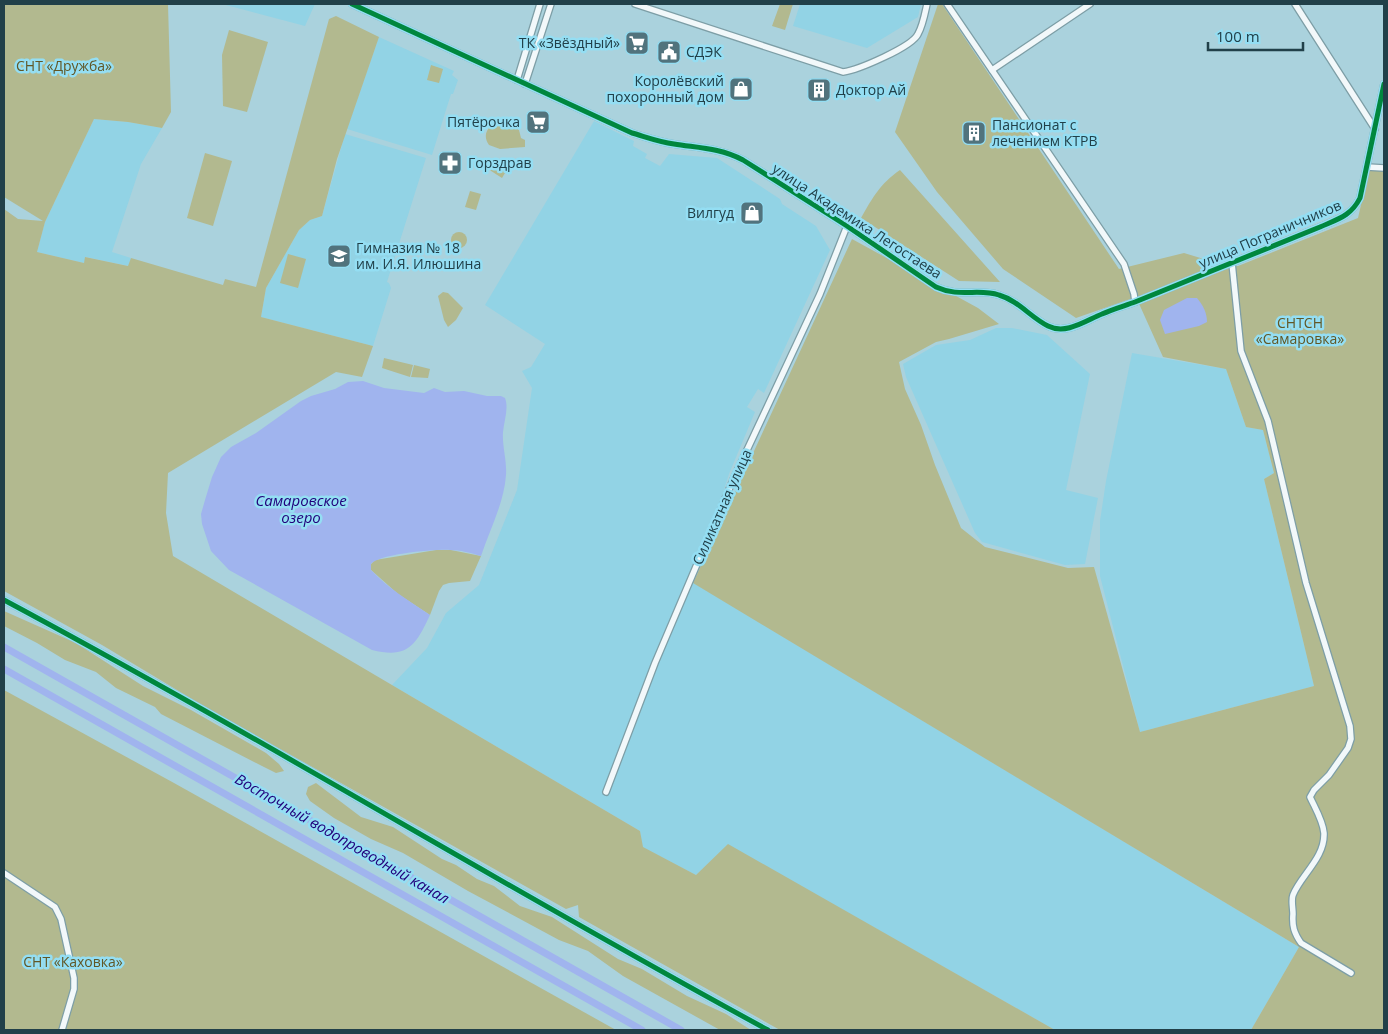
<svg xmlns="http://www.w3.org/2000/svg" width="1388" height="1034" font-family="'Open Sans',sans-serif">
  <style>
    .built { fill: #92d3e5 }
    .green { fill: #b2b98f }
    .water { fill: #a0b4ee }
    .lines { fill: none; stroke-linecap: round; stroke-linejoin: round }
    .canal { stroke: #a0b4ee; stroke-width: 7 }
    .minor-casing { stroke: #7d9ea6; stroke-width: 8 }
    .minor { stroke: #f2f8fa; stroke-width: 5.5 }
    .cycleway-casing { stroke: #94def3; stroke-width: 8 }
    .cycleway { stroke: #00873e; stroke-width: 5 }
    .labels { text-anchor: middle; stroke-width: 5; stroke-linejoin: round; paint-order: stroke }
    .poi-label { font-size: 14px; fill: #214049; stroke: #94def3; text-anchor: start }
    .park-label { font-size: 14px; fill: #615726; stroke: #94def3 }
    .street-label { font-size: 14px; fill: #214049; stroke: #94def3 }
    .water-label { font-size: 15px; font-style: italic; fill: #20007b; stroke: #94def3 }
  </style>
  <rect width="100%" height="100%" fill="#aad2dd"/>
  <g class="built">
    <path d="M222,4h93l-10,22z"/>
    <path d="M800,4h121l-3,13 -51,31 -74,-22z"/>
    <path d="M379,37l75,34 -2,4 6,5 -5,14h-2l-19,61 -85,-26z"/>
    <path d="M94,119l34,3 34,6 -21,36 -29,88 19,6 -2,8 -43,-9 -2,6 -47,-11 8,-30z"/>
    <path d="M594,121l40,20 -1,5 14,8 -2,4 15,8 9,-12 48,4 63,41 2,5 34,22 14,24 -66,143 -6,-4 -11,18 8,5 -26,62 -35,109 605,364 -48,83h-196l-327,-185 -32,30 -54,-28 -2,-16 -248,-146 35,-37 19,-35 33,-28 38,-95 15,-102 -10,-17 9,-4 14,-23 -60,-39z"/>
    <path d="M345,134l81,24 -39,124 2,1 2,5 -18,58 -112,-29 5,-29 33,-58 11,-10 12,-4z"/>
    <path d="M996,328h16l35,7 43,39 -24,116 32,8 -13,66 -20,1 -83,-23 -7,-9 -69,-156 -3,-13 33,-19 34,-5z"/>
    <path d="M1132,353l94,16 20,58 17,3 11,43 -10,6 50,207 -174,46 -40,-156v-55l6,-40z"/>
  </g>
  <g class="green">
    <path d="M4,4h164l3,108 -9,16 -34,-6 -34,-3 -49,103 -8,30 47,11 1,-6 43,9 3,-8 92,27 2,-6 31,8 73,-268 7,-3 43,21 -42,122 -15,57 -12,4 -11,10 -33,58 -5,29 112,29 -11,31 -26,-5 -168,101 -2,40 7,43 467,275 3,16 53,28 32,-31 327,186h-275l-201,-113 -1,-12 -12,4 -359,-201 -105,-63 -98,-54v-382l14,10 25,2 -39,-24z"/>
    <path d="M780,4h13l-8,26 -13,-4z"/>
    <path d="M938,4h4l177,265 65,-16 46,14 8,-1 120,-48 11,-48 15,1v859h-133l48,-83 -606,-364 159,-344 126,69 21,16 -50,15 -13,3 -37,20 6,27 16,36 14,40 26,63 24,19 83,21 26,-1 46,165 174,-46 -50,-207 10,-6 -11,-43 -17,-3 -20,-58 -63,-12 -27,-60 -60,21 -73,-49 -66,-77 -42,-60z"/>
    <path d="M229,30l39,12 -21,70 -24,-6 -1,-51z"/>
    <path d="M431,65l12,4 -4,14 -12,-3z"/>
    <path d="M502,122l10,2 7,6 2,8 4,2v7l-25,2 -11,-4c-5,-7 -4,-14 2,-19l11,-2z"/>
    <path d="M205,153l27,8 -19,65 -26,-8z"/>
    <path d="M495,159l13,9 -6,10 -14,-9z"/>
    <path d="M900,170l100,112 -41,-1 -98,-63c12,-21 19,-34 39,-48z"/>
    <path d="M470,191l11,3 -5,16 -11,-3z"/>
    <circle cx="459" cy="240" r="8"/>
    <path d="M288,254l18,5 -8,29 -18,-5z"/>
    <path d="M443,292l5,1 15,15 -7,12 -8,7 -4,-7 -6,-24z"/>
    <path d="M384,358l29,7 -3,12 -28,-9z"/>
    <path d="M414,365l16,4 -2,9 -17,-1z"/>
    <path d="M436,550h15l30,6 -11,25 -21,2 -6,2 -4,6 -9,24 -32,-21 -27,-24v-6l4,-4z"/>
    <path d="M4,611l72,32 67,43 48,24 75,43 13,11 5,7 -8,2 -14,-7 -101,-52 -6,-7 -39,-19 -20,-16 -31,-12 -28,-17 -33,-17z"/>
    <path d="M4,690l170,93 442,247h-612z"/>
    <path d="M316,783l45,34 32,10 49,32 14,6 21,14 17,7 26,20 32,11 66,42 24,10 45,27 39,18 25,16h-31l-97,-54 -35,-25 -29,-11 -91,-49 -65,-38 -32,-14 -37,-21 -24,-17 -4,-7 2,-7z"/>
  </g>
  <g class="water">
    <path d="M1187,298h10c6,7 10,15 10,24l-8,4 -34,8 -5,-14 4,-10z"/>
    <path d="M363,381l21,7 40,5 10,-5 11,4 19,-1 23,5h14l4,2c4,10 -1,23 -2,34 -1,14 4,28 3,43 -2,28 -16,54 -25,81 -10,-3 -21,-6 -31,-6 -14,-1 -71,4 -79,14v6c17,18 38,31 59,45 -14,30 -22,44 -58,35l-143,-80 -18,-19 -9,-27 -1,-10 4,-14 7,-23 9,-20 10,-10 25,-14 45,-32 10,-5 24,-7 13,-7z"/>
  </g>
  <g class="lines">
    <g class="canal">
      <path d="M4,647l677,383"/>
      <path d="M4,669l638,361"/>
    </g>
    <g class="minor-casing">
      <g id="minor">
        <path d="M352,4l280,129c14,4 27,9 42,11 25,4 46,4 69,16l104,66 89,61c24,11 42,1 63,8 20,6 31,22 49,31 18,9 37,-5 54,-12 11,-5 22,-8 33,-12l185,-75c18,-8 31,-11 40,-29l24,-114"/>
        <path d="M635,4l208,68c15,-2 69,-25 75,-38 5,-9 7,-21 9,-30"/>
        <path d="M947,4l177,260 10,30 1,8"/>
        <path d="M1295,4l80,125"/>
        <path d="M992,70l98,-66"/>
        <path d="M517,80l23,-76"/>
        <path d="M525,84l26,-80"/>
        <path d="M1367,167l17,1"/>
        <path d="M1232,263l9,88 27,70 38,162 44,143 1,13 -3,9 -19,27 -15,15 -4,7c5,11 13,24 14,36 1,25 -23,42 -31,62 -2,5 0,13 0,19 -1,12 1,19 8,29l50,30"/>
        <path d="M4,600c258,138 507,291 764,430"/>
        <path d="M606,792l49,-129 37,-87 41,-96 87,-186 27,-68"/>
        <path d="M4,873l51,34 6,12 13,59v11l-12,41"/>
      </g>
    </g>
    <use href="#minor" class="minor"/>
    <g class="cycleway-casing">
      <g id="cycleway">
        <path d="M352,4l280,129c14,4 27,9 42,11 25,4 46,4 69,16l104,66 89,61c24,11 42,1 63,8 20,6 31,22 49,31 18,9 37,-5 54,-12 11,-5 22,-8 33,-12l185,-75c18,-8 31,-11 40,-29l24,-114"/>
        <path d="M4,600c258,138 507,291 764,430"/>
      </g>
    </g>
    <use href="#cycleway" class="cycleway"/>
  </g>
  <defs>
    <g id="supermarket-square" transform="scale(1.25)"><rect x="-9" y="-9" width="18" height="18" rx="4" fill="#51737d" stroke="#94def3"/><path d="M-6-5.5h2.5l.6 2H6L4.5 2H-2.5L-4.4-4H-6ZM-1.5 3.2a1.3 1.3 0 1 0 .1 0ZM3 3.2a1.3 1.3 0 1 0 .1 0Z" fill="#fff"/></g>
    <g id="civic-square" transform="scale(1.25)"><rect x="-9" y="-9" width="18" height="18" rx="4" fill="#51737d" stroke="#94def3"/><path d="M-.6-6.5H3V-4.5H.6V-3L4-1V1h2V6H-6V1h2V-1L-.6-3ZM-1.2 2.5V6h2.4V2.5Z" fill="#fff"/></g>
    <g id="shop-square" transform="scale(1.25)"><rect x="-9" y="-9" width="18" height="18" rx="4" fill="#51737d" stroke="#94def3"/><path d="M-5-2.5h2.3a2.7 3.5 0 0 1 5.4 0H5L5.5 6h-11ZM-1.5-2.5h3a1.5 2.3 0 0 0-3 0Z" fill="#fff"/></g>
    <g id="building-square" transform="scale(1.25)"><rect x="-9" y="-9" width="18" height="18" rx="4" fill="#51737d" stroke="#94def3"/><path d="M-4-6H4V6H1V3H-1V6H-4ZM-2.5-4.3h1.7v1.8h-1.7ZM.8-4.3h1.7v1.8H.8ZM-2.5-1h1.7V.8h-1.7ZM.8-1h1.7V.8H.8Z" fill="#fff"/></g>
    <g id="pharmacy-square" transform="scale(1.25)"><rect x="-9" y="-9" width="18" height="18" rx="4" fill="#51737d" stroke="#94def3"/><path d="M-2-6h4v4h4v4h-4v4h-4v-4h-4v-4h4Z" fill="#fff"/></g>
    <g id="school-square" transform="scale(1.25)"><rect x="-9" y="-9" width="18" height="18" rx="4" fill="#51737d" stroke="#94def3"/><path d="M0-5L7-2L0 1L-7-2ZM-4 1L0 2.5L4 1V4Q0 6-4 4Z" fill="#fff"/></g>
  </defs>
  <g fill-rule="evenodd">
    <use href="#supermarket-square" x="637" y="43"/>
    <use href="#civic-square" x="669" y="52"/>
    <use href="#shop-square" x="741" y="89"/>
    <use href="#building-square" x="819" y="90"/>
    <use href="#supermarket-square" x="538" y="122"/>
    <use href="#building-square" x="974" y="133"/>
    <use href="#pharmacy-square" x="450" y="163"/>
    <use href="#shop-square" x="752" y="213"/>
    <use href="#school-square" x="339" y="256"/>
  </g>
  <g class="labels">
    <g class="poi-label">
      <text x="620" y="48" text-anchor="end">ТК «Звёздный»</text>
      <text x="686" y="57">СДЭК</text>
      <text x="724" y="86" text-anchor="end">Королёвский<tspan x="724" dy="16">похоронный дом</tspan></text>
      <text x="836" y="95">Доктор Ай</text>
      <text x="520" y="127" text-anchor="end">Пятёрочка</text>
      <text x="992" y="130">Пансионат с<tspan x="992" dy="16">лечением КТРВ</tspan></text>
      <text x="468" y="168">Горздрав</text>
      <text x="734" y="218" text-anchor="end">Вилгуд</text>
      <text x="356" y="253">Гимназия № 18<tspan x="356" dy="16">им. И.Я. Илюшина</tspan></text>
    </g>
    <g class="park-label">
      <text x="64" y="71">СНТ «Дружба»</text>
      <text x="1300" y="328">СНТСН<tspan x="1300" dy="16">«Самаровка»</tspan></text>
      <text x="73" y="967">СНТ «Каховка»</text>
    </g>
    <g class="street-label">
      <text transform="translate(857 221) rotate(33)" y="5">улица Академика Легостаева</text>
      <text transform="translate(1270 234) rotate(-23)" y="5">улица Пограничников</text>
      <text transform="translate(722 507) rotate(-66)" y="5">Силикатная улица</text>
    </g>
    <g class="water-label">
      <text x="301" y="506">Самаровское<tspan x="301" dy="17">озеро</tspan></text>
      <text transform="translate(342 839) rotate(30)" y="5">Восточный водопроводный канал</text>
    </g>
  </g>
  <rect width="1388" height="1034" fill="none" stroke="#214049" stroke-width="10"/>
  <path d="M1208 42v8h95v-8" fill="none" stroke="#214049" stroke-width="2.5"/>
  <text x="1216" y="42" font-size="15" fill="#214049" stroke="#94def3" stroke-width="4" paint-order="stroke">100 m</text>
</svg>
